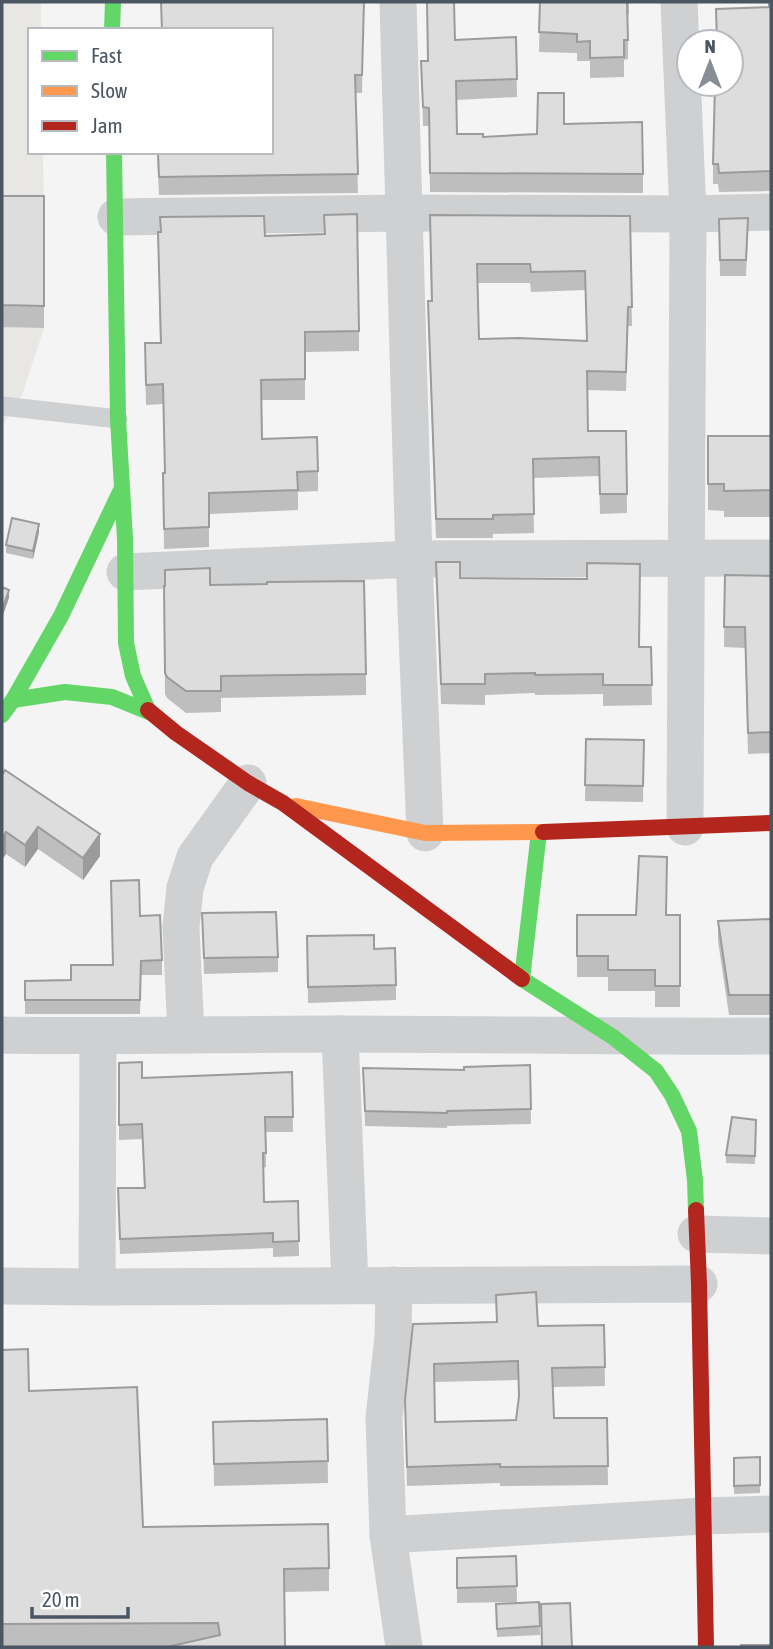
<svg xmlns="http://www.w3.org/2000/svg" width="773" height="1649" font-family="'Asap Condensed',sans-serif">
  <style>
    .commercial { fill: #e8e7e3 }
    .lines { fill: none; stroke-linecap: round; stroke-linejoin: round }
    .lane { stroke: #ced0d2; stroke-width: 19 }
    .street { stroke: #ced0d2; stroke-width: 37 }
    .fast { stroke: #63d668; stroke-width: 16 }
    .slow { stroke: #ff974d; stroke-width: 16 }
    .jam { stroke: #b3261e; stroke-width: 16 }
    .wall { fill: #bebebf; fill-rule: evenodd }
    .shaded-wall { fill: #9b9b9b }
    .building { fill: #ddddde; stroke: #9b9b9b; stroke-width: 2; fill-rule: evenodd }
  </style>
  <rect width="100%" height="100%" fill="#f4f4f4"/>
  <path class="commercial" d="M2,2h39v28h-11v122h13l1,66v110l-22,67 -20,31z"/>
  <g class="lines">
    <path class="lane" d="M2,406l116,13"/>
    <g class="street">
      <path d="M398,2l16,557 11,274"/>
      <path d="M679,2l9,212 -3,613"/>
      <path d="M116,217l287,-4 285,1 83,-2"/>
      <path d="M125,572l289,-13 357,-1"/>
      <path d="M340,1034l10,251"/>
      <path d="M2,1035c111,2 223,-1 334,-1 145,0 290,3 435,2"/>
      <path d="M186,1035l-5,-108 4,-39 10,-31 53,-74"/>
      <path d="M696,1234l75,2"/>
      <path d="M394,1285l-1,52 -9,81 4,117 16,112"/>
      <path d="M2,1286l95,1 602,-3"/>
      <path d="M97,1287l1,-250"/>
      <path d="M388,1535l315,-19 68,-2"/>
    </g>
    <g class="fast">
      <path d="M112,30l1,-28"/>
      <path d="M114,152l4,267 7,120 1,104 7,33 15,34"/>
      <path d="M13,700l52,-8 47,5 37,15"/>
      <path d="M2,715l11,-15 48,-84 59,-124"/>
      <path d="M543,832h-4l-17,147 91,58 43,34 16,24 17,36 6,49 1,30"/>
    </g>
    <path class="slow" d="M296,806l129,27 114,-1"/>
    <g class="jam">
      <path d="M148,710l28,23 72,50 35,20 239,176"/>
      <path d="M543,832l228,-9"/>
      <path d="M696,1210l3,74 7,363"/>
    </g>
  </g>
  <g class="wall">
    <path d="M364,2l-2,91h-7l3,100 -199,2 -2,-43h114z"/>
    <path d="M540,2h89v12l-1,1v44l-4,1v17l-34,1v-17h-13v-8l-38,-1z"/>
    <path d="M771,2v189l-52,1 -1,-8h-5v-20l18,-122h-14l-1,-33 53,-2z"/>
    <path d="M516,37l1,60 -61,3 1,34 26,3 54,-3 27,-10 79,50v19l-213,-1 -1,-66h-6l-2,-65h7l27,-21z"/>
    <path d="M2,196h42v132l-42,-1z"/>
    <path d="M324,215l35,116v20l-54,1v48h-44l1,39 56,32v20l-20,1v18l-89,4v33l-45,2 -1,-76h2l-2,-69 -17,1 -1,-42v-20h15l-2,-111 107,4 59,-2z"/>
    <path d="M430,215l200,1 2,110h-4l-2,65 -39,-1 1,41h38l1,82 -27,1 -1,-38 -66,2 1,55 -41,1v4h-57l-8,-218v-19h3zM478,283h52l1,9 54,-2 2,51 -108,-2z"/>
    <path d="M719,219l29,15 -2,42h-26z"/>
    <path d="M708,436h63v81h-47v-6l-16,-1z"/>
    <path d="M39,532l-6,27 -27,-6v-8z"/>
    <path d="M436,562l24,16 179,69h12l1,58 -49,1v-12l-68,1v-2l-50,2v10l-44,-1z"/>
    <path d="M725,575l46,1v177l-23,1 -3,-106 -21,-1z"/>
    <path d="M210,585l156,89v21l-145,3v14l-35,1 -19,-15 -2,-4 -1,-108z"/>
    <path d="M586,739l58,1 -1,62 -58,-1z"/>
    <path d="M2,775l98,81 -17,24 -45,-31 -13,18 -19,-13z"/>
    <path d="M202,913l76,44v15l-74,2z"/>
    <path d="M577,915h103v92h-25v-16h-47v-14h-31z"/>
    <path d="M140,916l22,44v15h-21l-1,39h-115v-33l46,-1 42,-15z"/>
    <path d="M771,919v96h-42l-11,-74v-20z"/>
    <path d="M307,936l67,13 22,36v15l-88,3z"/>
    <path d="M119,1063l23,15 150,-6 1,60h-27v35l-3,1 1,34 34,-1 1,55 -26,1v-9l-153,6 -2,-66h26l-2,-49 -23,1z"/>
    <path d="M530,1065l1,59 -84,2v2l-82,-2 -2,-58 101,2z"/>
    <path d="M756,1120l-1,44 -29,-1v-8z"/>
    <path d="M496,1295l42,31 66,-1 1,61 -52,1 1,31h53l1,67 -108,1v-3l-93,3 -2,-86 8,-76 84,-2zM518,1380l1,19 -3,21 -81,2 -1,-40z"/>
    <path d="M2,1350l27,41 114,136 186,41v23l-44,1v55l-115,-1 -168,1z"/>
    <path d="M327,1419l1,64 -114,3 -1,-64z"/>
    <path d="M760,1457v36l-26,1v-36z"/>
    <path d="M516,1556l1,46 -60,1v-45z"/>
    <path d="M539,1602l1,33 -43,2 -1,-33z"/>
  </g>
  <g class="shaded-wall">
    <path d="M39,524v8l-6,27v-8z"/>
    <path d="M9,590v8l-7,20v-8z"/>
    <path d="M38,827v22l-13,18v-22z"/>
    <path d="M6,832v22l-4,6v-22z"/>
    <path d="M100,834v22l-17,24v-22z"/>
  </g>
  <g class="building">
    <path d="M161,2h203l-2,73h-7l3,99 -199,3 -1,-25h113v-122h-109z"/>
    <path d="M427,2h27l1,38 61,-3 1,42 -61,2 1,53h26v3l54,-3 1,-41h26v31l78,-2 1,52 -213,-1 -1,-65 -6,-1 -2,-46h7z"/>
    <path d="M540,2h87l1,38h-4v17l-34,1v-17l-13,1v-8l-38,-2z"/>
    <path d="M769,2h2v169l-52,2 -1,-9h-5l2,-80h16v-42h-14l-1,-33 53,-2z"/>
    <path d="M2,196h42v110l-42,-1z"/>
    <path d="M357,214l2,117 -54,1v47l-44,1 1,59 55,-2 1,34 -21,1 1,18 -89,3v34l-45,2 -1,-56h2l-2,-89 -17,1 -1,-42h16l-3,-111h3l-1,-15 104,-1 1,20 60,-2 -1,-19z"/>
    <path d="M430,215l200,1 2,91h-4l-2,65 -39,-1 1,60h38l1,63h-27l-1,-37 -66,2 1,55 -41,1v4h-57l-8,-218h4zM477,264h53l1,8 54,-1 2,70 -68,-3 -40,1z"/>
    <path d="M748,218l-2,42h-26l-1,-41z"/>
    <path d="M708,436h63v54l-47,1v-7h-16z"/>
    <path d="M12,518l27,6 -6,27 -27,-6z"/>
    <path d="M436,562h24v16l127,1v-16l53,1 -1,83h12l1,38h-49v-11l-68,1v-2l-50,1v10h-44z"/>
    <path d="M210,568v17l57,-1v-2l97,-1 2,93 -145,2v15h-35l-19,-14 -2,-4 -1,-87h1v-16z"/>
    <path d="M725,575l46,1v156l-23,1 -3,-106h-21z"/>
    <path d="M2,587l7,3 -7,20z"/>
    <path d="M586,739l58,1 -1,46 -58,-1z"/>
    <path d="M5,770l95,64 -17,24 -45,-31 -13,18 -19,-13 -4,6v-63z"/>
    <path d="M639,856l28,1 -1,58h14v71h-25v-16h-47v-14h-31v-41h59z"/>
    <path d="M139,880l1,36 20,-1 2,45 -21,1 -1,39h-115v-19l46,-1v-15h42l-2,-84z"/>
    <path d="M276,912l2,45 -74,1 -2,-45z"/>
    <path d="M771,919v76h-42l-11,-74z"/>
    <path d="M374,935v14l21,-1 1,37 -88,2 -1,-51z"/>
    <path d="M142,1062v16l150,-6 1,45h-28l1,36h-3l1,49 34,-1 1,40 -26,1v-9l-153,6 -2,-51h27l-3,-64 -23,1v-62z"/>
    <path d="M530,1065l1,44 -84,2v2l-82,-2 -2,-43 101,2v-3z"/>
    <path d="M732,1117l24,3 -1,36 -29,-1z"/>
    <path d="M536,1292l2,34 66,-1 1,42 -53,1 2,50h53l1,48 -108,1v-3l-93,3 -2,-67 8,-76 84,-2 -1,-27zM518,1361l1,35 -3,24 -81,2 -1,-58z"/>
    <path d="M28,1349l1,42 108,-4 6,140 185,-3 1,44 -45,1 1,78h-118l53,-12 -2,-12 -216,1v-274z"/>
    <path d="M327,1419l1,42 -114,3 -1,-42z"/>
    <path d="M760,1457v28l-26,1v-28z"/>
    <path d="M516,1556l1,30 -60,2v-30z"/>
    <path d="M539,1602l1,24 -43,3 -1,-25z"/>
    <path d="M570,1603l2,44h-30l-1,-43z"/>
    <rect x="741" y="1645" width="30" height="2"/>
  </g>
  <rect width="773" height="1649" fill="none" stroke="#4a5661" stroke-width="7"/>
  <rect x="28" y="28" width="245" height="126" fill="#ffffff" stroke="#b7bbc0" stroke-width="2"/>
  <rect x="42" y="51" width="35" height="10" fill="#63d668" stroke="#b7bbc0" stroke-width="2"/>
  <text x="91" y="63" font-size="21" fill="#4a5661">Fast</text>
  <rect x="42" y="86" width="35" height="10" fill="#ff974d" stroke="#b7bbc0" stroke-width="2"/>
  <text x="91" y="98" font-size="21" fill="#4a5661">Slow</text>
  <rect x="42" y="121" width="35" height="10" fill="#b3261e" stroke="#b7bbc0" stroke-width="2"/>
  <text x="91" y="133" font-size="21" fill="#4a5661">Jam</text>
  <g transform="translate(710 63)"><circle r="33" fill="#ffffff" stroke="#b7bbc0" stroke-width="2"/>
  <path d="M0-5L12 26L0 18L-12 26Z" fill="#868d94"/>
  <text y="-10" font-size="19" font-weight="bold" text-anchor="middle" fill="#4a5661">N</text>
  </g>
  <path d="M32 1607v10h96v-10" fill="none" stroke="#4a5661" stroke-width="3.5"/>
  <text x="42" y="1607" font-size="21" fill="#4a5661" stroke="#ffffff" stroke-width="5" paint-order="stroke">20 m</text>
</svg>
